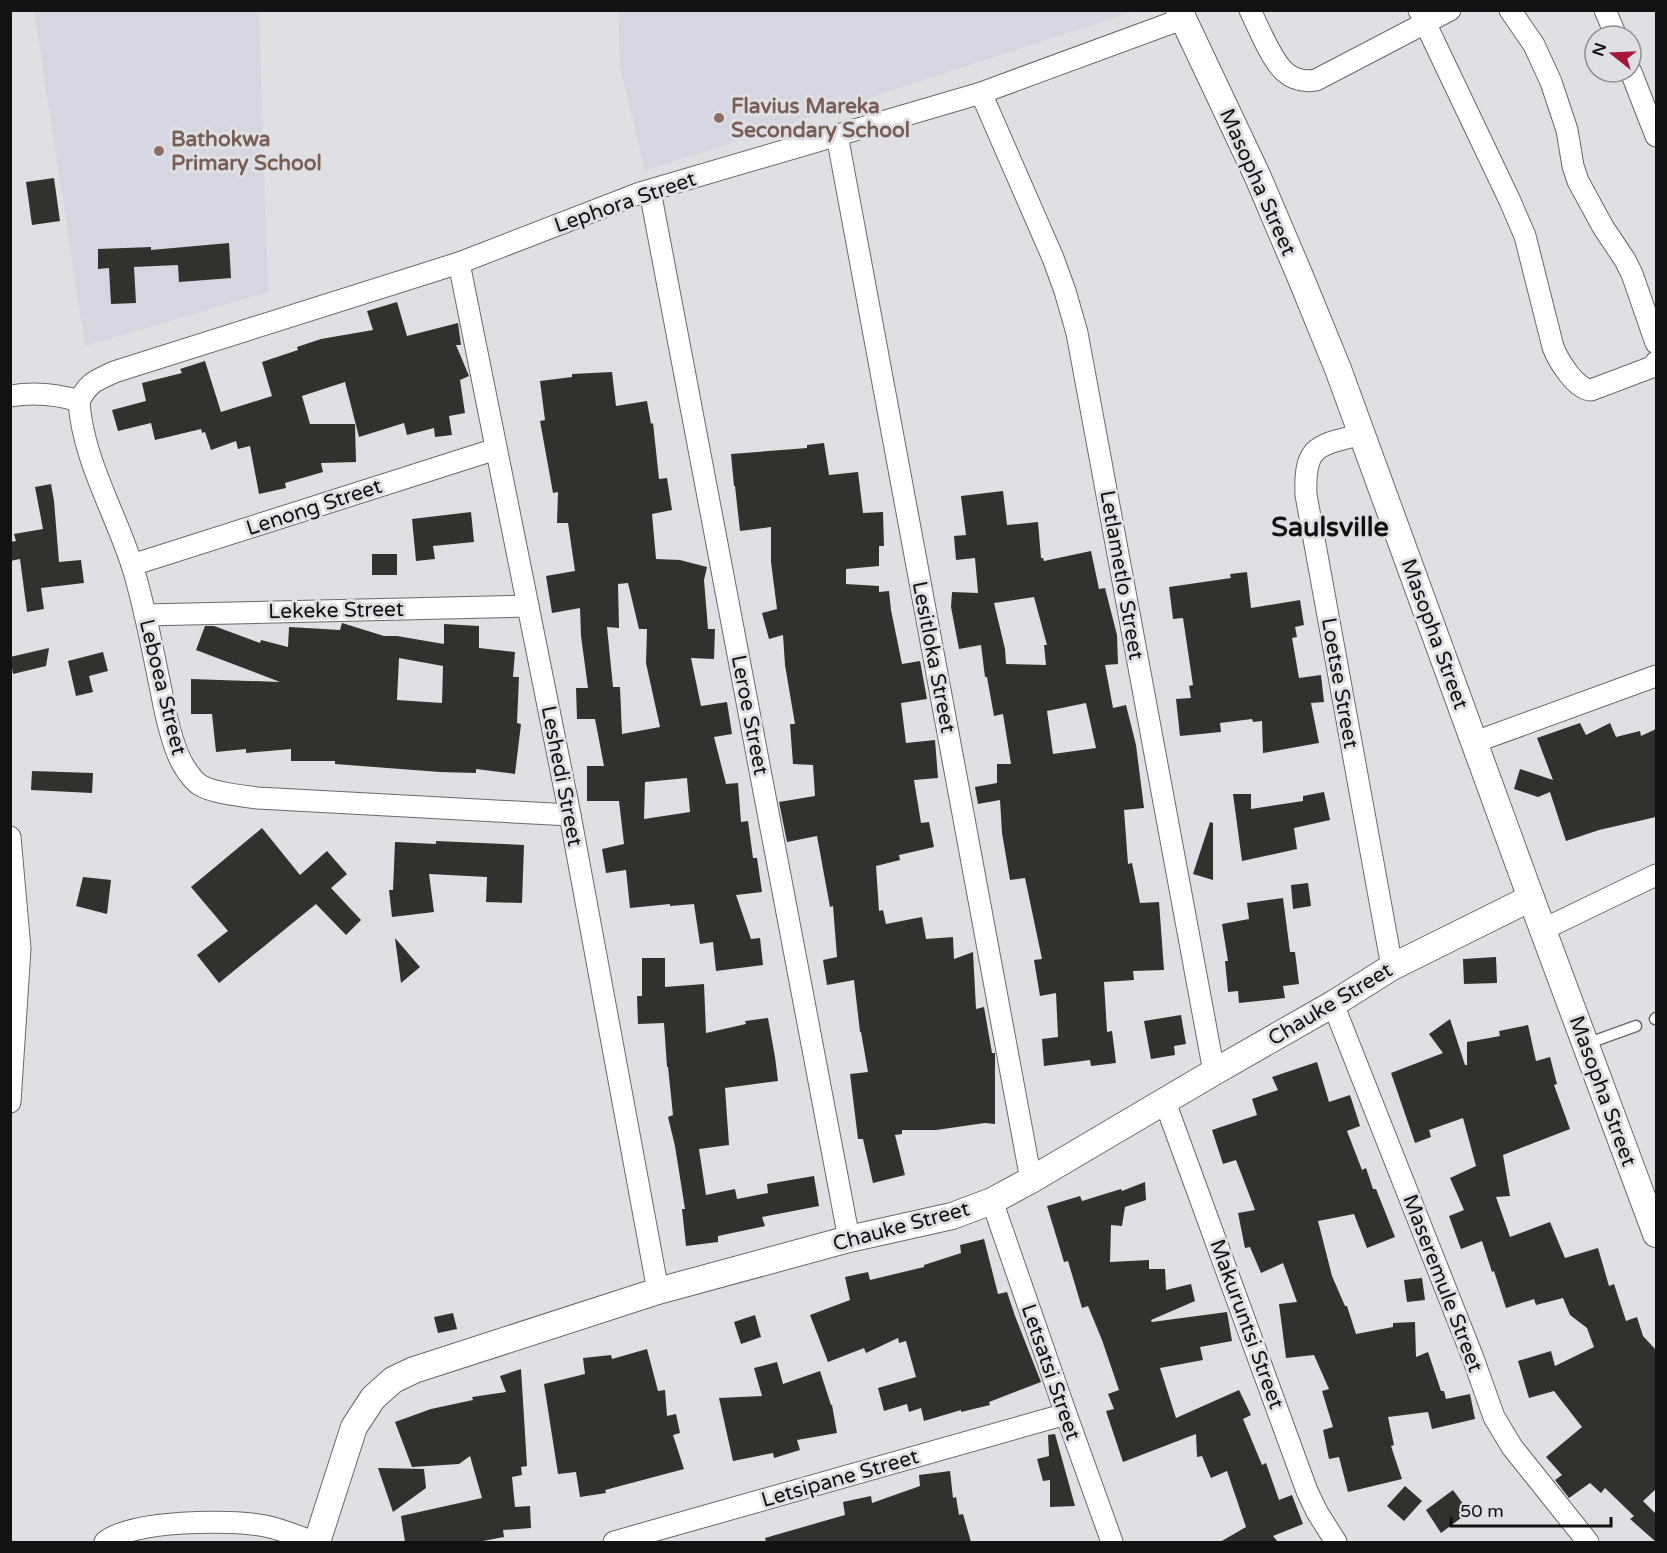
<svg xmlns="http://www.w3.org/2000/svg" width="1667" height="1553" font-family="'Varela Round',sans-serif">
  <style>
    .built { fill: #d5d6e1 }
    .building { fill: #33312e; fill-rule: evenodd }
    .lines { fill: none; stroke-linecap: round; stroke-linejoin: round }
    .service-casing { stroke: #69696d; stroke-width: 13 }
    .minor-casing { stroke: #69696d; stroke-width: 23 }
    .tertiary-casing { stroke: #69696d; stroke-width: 28 }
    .service { stroke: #fff; stroke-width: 10 }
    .minor { stroke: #fff; stroke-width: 21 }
    .tertiary { stroke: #fff; stroke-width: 26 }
    .education-dot { fill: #8d6e63; stroke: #e0e0e4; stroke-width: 2 }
    .labels { text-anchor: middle; stroke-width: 6; stroke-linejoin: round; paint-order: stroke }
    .education-label { font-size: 21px; font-weight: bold; fill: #785e54; stroke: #e0e0e4; text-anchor: start }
    .street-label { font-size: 21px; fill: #121214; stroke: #e0e0e4 }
    .district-label { font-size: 27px; font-weight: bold; fill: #121214; stroke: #e0e0e4 }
  </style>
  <rect width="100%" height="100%" fill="#e0e0e4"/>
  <g class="built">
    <path d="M34,11h225l9,281 -183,54z"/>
    <path d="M618,11l516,-1 1,1 -490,160 -25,-105z"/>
  </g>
  <g class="building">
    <path d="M54,178l6,43 -28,4 -6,-43z"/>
    <path d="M229,243l2,35 -52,4 -1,-17 -44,2 2,36 -25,1 -2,-36 -11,1v-20l53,-2v3z"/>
    <path d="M397,302l10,34 51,-13 3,22h-5l13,31 -9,4 5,33 -16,3 3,19 -17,2 -1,-9 -27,7 -3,-12 -45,14 -14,-55 -43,14 8,28h45l1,38 -35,1 2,9 -38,11 1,5 -27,6 -9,-48 -12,3 -2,-8 -25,9 -6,-18 -3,1 -1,-4 -46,11 -4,-17 -33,8 -6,-21 34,-9 -4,-18 40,-10 -2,-4 25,-8 16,51 51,-16 -10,-34 36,-12 -1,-3 24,-8 52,-9 -6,-19z"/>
    <path d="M612,372l4,34 31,-5 4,23 2,-1 6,56 8,-1 5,32 -20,4 4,45 24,1 27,7 -3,13 4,49h7l-1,30 -23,-1 10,48 26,-4 5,32 -18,3 12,47 12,-1 3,39 7,-1 5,37h4l5,34 -26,3 15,44 9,-1 3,27 -47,6 -3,-29 -13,2 -6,-40 -24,2v-2l-40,4 -4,-38 -20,3 -4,-24 22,-5 -5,-43h-32v-35h17l-9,-47h-18l-1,-31h12l-7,-52 -1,-28 -28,5 -6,-37 29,-5 -7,-48h-11l1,-31 -5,1 -13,-72 5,-1 -5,-39 32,-4v-3zM628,583l11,46h8l-1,34 14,64 -38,7 -2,-47h-7l-6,-60 12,1 -1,-44zM687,778l3,34 -46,7 1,-37z"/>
    <path d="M824,443l5,32 29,-3 5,41 20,-1 1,34h-5v20l-33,3v15l33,2v6l10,-1 2,19 11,54 18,-3 7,38 -26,4 5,40 29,-3 3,38 -24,2 7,43 8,-1 5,25 -35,8 1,5 -24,6 3,45 4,-1 3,14 36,-7 4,22 27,-2 1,22 19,-7 3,57 8,-2 8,46h3v71l-10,-1 -49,7h-34v4l-7,1 10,40 -32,8 -10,-44h-5l-8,-65 18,-2 -7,-40h-1l-6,-52 -27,5 -4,-25 14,-3 -4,-51 -3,1 -13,-71 -30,6 -8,-40 36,-6 -2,-31 -20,-1 -3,-40h5l-10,-59 -2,-30 -14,4 -7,-26 15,-4 -6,-47v-35l-31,4 -5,-45h-1l-3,-32 76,-6v-3z"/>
    <path d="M51,484l3,17 5,61 22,-2 3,23 -43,5 3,21 -17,3 -7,-53 -10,2v-19l6,-1 -2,-7 29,-5 -8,-42z"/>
    <path d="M1003,491l4,34 31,-3 3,36h2l1,3 47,-10 8,38 6,-1 12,47 1,29 -13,1 8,43 13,-3 10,40 8,63 -20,2 4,54 4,-1 8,40 19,-1 5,68 -31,1 1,9 -30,2 3,50 5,-1 4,32 -25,3 -1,-6 -46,6 -2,-27 16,-2 -2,-44 -16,3 -6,-36 8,-1 -17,-81 -15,2 -8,-47 -2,-33 -22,4 -3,-17 22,-4v-19h14l-8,-50 -9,2 -7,-39h-2l-4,-32 -22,4 -8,-42 1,-15 26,1 -3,-35 -19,2 -2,-24 12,-1 -5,-39zM1034,597l13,48h-3l2,20 -40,-1 -1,-15 -11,-46zM1086,703l10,45 -43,6 -6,-43z"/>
    <path d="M471,512l3,30 -41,4 2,13 -19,2 -4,-42z"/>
    <rect x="372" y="554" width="25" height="21"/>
    <path d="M1247,572l4,36 49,-8 4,25 -9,2 2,10 -5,1 7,40 22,-3 3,27 -13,1 8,40 -56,10 -1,-32 -9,1 -1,-3 -32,4 1,9 -41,4 -4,-37 15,-1 -2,-12 4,-1 -10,-67 -10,1 -4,-32 62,-9 -1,-4z"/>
    <path d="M342,623l42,13h13l47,8v-20l35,2v22l36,4 -2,25h6l-2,46 4,1 -6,50 -39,-5v4l-36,-1 -105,-8v-3h-44v-12l-45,4v-4l-30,3 -4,-38h-21v-35l89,3 -84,-32 9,-24h9l46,17 1,-3 27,7 1,-20 51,3zM399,658l44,8 -1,37 -45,-3z"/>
    <path d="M49,648l-3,18 -33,8 -3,-17z"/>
    <path d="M103,652l5,19 -19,5 4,16 -17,4 -8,-35z"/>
    <path d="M1580,723l6,12 24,-12 6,14 24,-6 1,5 15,-7v88l-57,13 -33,11 -16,-49 -12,5 -24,-8 6,-20 33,11 -16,-42z"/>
    <path d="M32,771l61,2 -1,20 -61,-3z"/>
    <path d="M1324,792l6,28 -36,8 3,21 -55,12 -9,-67h18v15l52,-8v-5z"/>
    <path d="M1210,822l3,1v57l-20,-6z"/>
    <path d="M262,828l38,47 27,-24 20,23 -16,14 30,32 -15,15 -30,-31 -97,79 -22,-28 31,-24 -37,-44z"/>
    <path d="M436,841l88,4 -2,58 -36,-1 1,-25 -58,-3 5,38 -42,5 -3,-27h4l2,-48 41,2z"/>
    <path d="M83,877l28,3 -4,34 -31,-8z"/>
    <path d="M1308,883l3,23 -18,3 -2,-24z"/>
    <path d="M1283,898l7,54h5l4,32 -16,2 2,12 -46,5 -1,-12 -10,1 -3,-31h3l-6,-37 27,-5 -2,-16z"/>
    <path d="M395,938l25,29 -19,16z"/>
    <path d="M1496,957l1,26 -33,1 -1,-25z"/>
    <path d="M642,958h23v29l39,-3 2,49 40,-9 -1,-3 23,-3 7,39 3,24 -53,7 4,57 -30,4 7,46 29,-6 2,10 31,-6 -1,-9 47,-8 5,30 -57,11 3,9 -47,10v6l-32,4 -4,-37h3l-10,-63 -7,-29 5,-2 -5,-48h-1l-3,-44 -26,1 -1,-28h5z"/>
    <path d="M1181,1015l5,29 -12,2 1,9 -24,4 -7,-38z"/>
    <path d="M1450,1019l15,46h2v-23l33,-6 -1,-5 29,-6 8,36 14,-4 7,27 -3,1 16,44 -67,26 7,41 -14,1 14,40 40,-15 15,36 33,-10 11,38 5,-2 12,37 11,-4 6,19 13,14v139l-13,12 13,13v28l-26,-23 4,-3 -29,-28 -4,5 -11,-10 -21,15 -14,-18 7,-5 -16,-18 36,-30 -28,-36 -25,7 -11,-37 33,-10 4,15 39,-19 -7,-19 -17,-13 -7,-17 -27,7 -2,-6 -28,9 -12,-37 -2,1 -10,-31 -21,8 -12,-33 15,-6 -14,-32 26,-12 -13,-48 -34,12 2,7 -16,6 -24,-70 52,-20 -14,-19z"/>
    <path d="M1317,1062l12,40 21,-7 10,31 -13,5 15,39 4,-2 7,21h3l19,48 -28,11 -13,-34 -36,7 14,55 13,30h2l9,28 37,-7v-4l22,-1 1,35 12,-5 13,39h3l2,8 24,-5 5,25 -43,10 -4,-17 -40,5 6,28 -3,1 11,33 -54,13 -9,-35 -10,2 -6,-29 10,-3 -11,-36 7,-2 -15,-34 -28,3 -7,-54 18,-2 -14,-39 -22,10 -11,-26 -5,1 -7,-35 17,-3 -19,-50 -13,4 -11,-34 45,-15 -5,-16 26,-9 -6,-13z"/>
    <path d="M1145,1182l1,18 -21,7 -3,19 -11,-1 -1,37 39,-2v9h16l1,21 25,-6 4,17 -44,19 1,2 75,-10 5,29 -32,6 3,13 -43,8 16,50 63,-28 12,25 -8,4 19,46 4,-2 13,37 13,-5 11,29 -30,12 5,6h-58l26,-15 -19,-56 -16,7 -9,-22 -5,1 -1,-23 -73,28 -17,-51 8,-2 -6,-15 11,-4 -17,-50 -14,-34 -6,2 -14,-47 -4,1 -17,-56 33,-10 2,5 39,-12 1,2z"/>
    <path d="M984,1239l14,55 9,-2 8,24 26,66 -52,20 1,3 -29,7v-2l-37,11 -3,-13 -12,4 -2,-8 -23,7 -6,-23 38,-11 -10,-36 -7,2 -1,-5 -32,15 -2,-5 -36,14 -18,-47 40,-15 -5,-23 23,-5 2,8 54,-13v-2l37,-12 -1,-8z"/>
    <path d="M1422,1278l3,22 -18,2 -3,-22z"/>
    <path d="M453,1313l4,16 -19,4 -4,-16z"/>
    <path d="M755,1315l6,22 -20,7 -7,-22z"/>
    <path d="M647,1349l11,42 7,-1 2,26 9,-2 4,19 -7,2 11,34 -79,21 1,3 -26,4 -4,-25 -18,2 -14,-90 41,-10 -2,-16 28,-3 1,4z"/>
    <path d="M777,1362l6,22 37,-13 11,34h1l5,28 -40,7 3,10 -26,8 -1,-5 -40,8 -14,-63 43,-2 -8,-28z"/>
    <path d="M521,1369l6,97 -6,1 1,8 -10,2 3,30 15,-1 1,22 -28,2 1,7 -26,5h-73l-4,-26 81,-18 -12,-42 -11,8 -47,3 -17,-45 36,-13 42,-9 -1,-3 34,-5 -6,-16z"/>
    <path d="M1055,1434l7,25 13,47 -25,1v-27l-7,1 -6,-22 12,-3 -1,-21z"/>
    <path d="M378,1468l46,1 2,19 -33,24z"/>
    <path d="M950,1471l3,27 3,-1 3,18 4,-1 8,28h-205l-1,-4 80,-23 -2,-13 28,-6 1,7 48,-17 -1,-11z"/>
    <path d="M1405,1486l17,15 -18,20 -17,-15z"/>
    <path d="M1453,1490l16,22 -28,21 -15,-23z"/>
  </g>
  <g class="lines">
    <g class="service-casing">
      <g id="service">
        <path d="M1655,1019l1,-1"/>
        <path d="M1586,1044l50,-18"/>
      </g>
    </g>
    <g class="minor-casing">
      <g id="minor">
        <path d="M1250,10c8,17 22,51 35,62 9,8 19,10 31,8l134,-70"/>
        <path d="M1419,10l91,191 15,35 28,111c5,13 23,43 38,43l61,-23 4,-5"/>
        <path d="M1510,10l24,35 17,37 16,48 6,36 5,15 25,46 22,33 7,14 24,69"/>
        <path d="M1605,10l11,26"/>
        <path d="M1631,72l25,64"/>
        <path d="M981,93l72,165 12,33 12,42 137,739"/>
        <path d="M837,135l194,1045"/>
        <path d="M650,191l199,1048"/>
        <path d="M459,263l111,552 88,476"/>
        <path d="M10,396c24,-4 47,-2 69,5"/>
        <path d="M79,401c10,-19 16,-20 35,-29l345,-109 181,-70 341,-100 201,-74"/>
        <path d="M79,401c3,56 36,111 53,164 13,41 20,83 29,125 4,22 12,60 24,78 3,5 10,14 15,17 12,8 43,11 58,13l312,17"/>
        <path d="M1362,434c-43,12 -58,9 -56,61l86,472"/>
        <path d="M132,565l364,-116"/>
        <path d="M145,615l383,-9"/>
        <path d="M1475,742l181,-66"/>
        <path d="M10,837l10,112 -10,153"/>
        <path d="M1544,929l112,-54"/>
        <path d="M1333,1004l140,354 21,59 18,30 76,95"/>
        <path d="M1165,1102l142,389 10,21 19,30"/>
        <path d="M992,1201l74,213 46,128"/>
        <path d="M105,1542c26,-22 126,-23 160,-16 16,3 32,10 48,16"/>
        <path d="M614,1542l452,-128"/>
      </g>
    </g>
    <g class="tertiary-casing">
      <g id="tertiary">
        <path d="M1179,10l78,165 43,101 38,93 193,529 125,336"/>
        <path d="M317,1542l37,-115 19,-29 20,-18 21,-10 244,-79 191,-52 103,-23 40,-15 39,-21 183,-108 119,-68 59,-37 139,-69"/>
      </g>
    </g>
    <use href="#service" class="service"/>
    <use href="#minor" class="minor"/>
    <use href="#tertiary" class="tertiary"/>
  </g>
  <g class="education-dot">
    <circle cx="719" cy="118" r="6"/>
    <circle cx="159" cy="151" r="6"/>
  </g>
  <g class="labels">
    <g class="education-label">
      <text x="731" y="113">Flavius Mareka<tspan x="731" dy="24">Secondary School</tspan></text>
      <text x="171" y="146">Bathokwa<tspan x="171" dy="24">Primary School</tspan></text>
    </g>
    <g class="street-label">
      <text transform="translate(1258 182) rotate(66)" y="7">Masopha Street</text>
      <text transform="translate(625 202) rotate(-19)" y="7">Lephora Street</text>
      <text transform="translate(314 507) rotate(-18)" y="7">Lenong Street</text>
      <text transform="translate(1122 575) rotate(80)" y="7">Letlametlo Street</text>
      <text transform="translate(336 610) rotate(-1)" y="7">Lekeke Street</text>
      <text transform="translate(1435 634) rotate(70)" y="7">Masopha Street</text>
      <text transform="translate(934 657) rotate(79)" y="7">Lesitloka Street</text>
      <text transform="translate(1340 683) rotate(80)" y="7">Loetse Street</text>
      <text transform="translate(163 687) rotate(76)" y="7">Leboea Street</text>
      <text transform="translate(750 715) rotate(79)" y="7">Leroe Street</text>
      <text transform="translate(562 776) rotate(79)" y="7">Leshedi Street</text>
      <text transform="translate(1330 1004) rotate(-31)" y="7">Chauke Street</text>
      <text transform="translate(1603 1091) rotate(70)" y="7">Masopha Street</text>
      <text transform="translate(901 1226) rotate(-15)" y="7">Chauke Street</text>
      <text transform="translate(1443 1283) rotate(69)" y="7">Maseremule Street</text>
      <text transform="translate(1247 1324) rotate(70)" y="7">Makuruntsi Street</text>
      <text transform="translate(1051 1372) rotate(71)" y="7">Letsatsi Street</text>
      <text transform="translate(840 1478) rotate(-16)" y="7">Letsipane Street</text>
    </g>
    <g class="district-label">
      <text x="1330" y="536">Saulsville</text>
    </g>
  </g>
  <rect width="1667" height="1553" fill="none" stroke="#121214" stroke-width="24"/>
  <g transform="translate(1613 54) rotate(288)"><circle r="28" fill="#e0e0e4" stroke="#8e8e91" stroke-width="1.5"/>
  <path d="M0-4.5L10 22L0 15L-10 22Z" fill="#aa1439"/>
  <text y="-9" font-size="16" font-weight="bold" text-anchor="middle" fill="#121214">N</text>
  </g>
  <path d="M1451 1517v9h160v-9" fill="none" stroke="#121214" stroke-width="3"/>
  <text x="1460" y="1517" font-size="18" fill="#121214" stroke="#e0e0e4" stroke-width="4.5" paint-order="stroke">50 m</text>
</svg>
